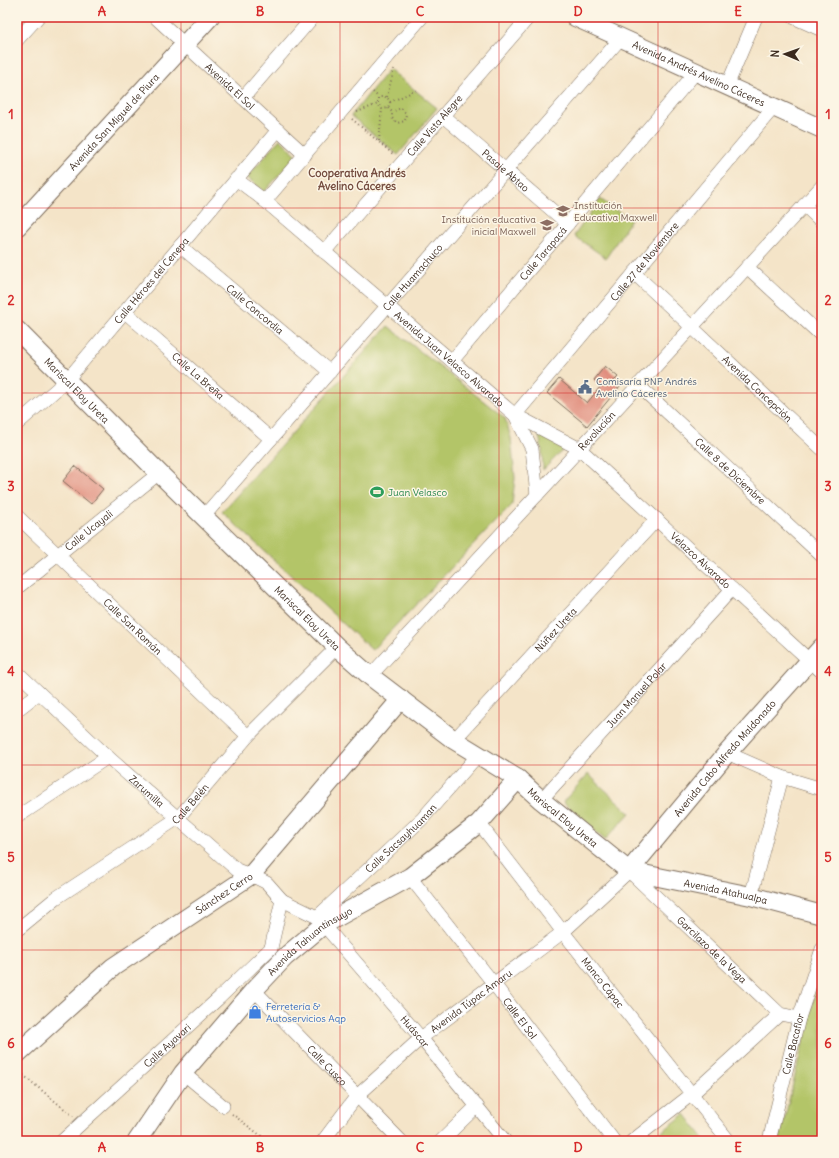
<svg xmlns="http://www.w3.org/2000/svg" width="839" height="1158" font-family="Delius,sans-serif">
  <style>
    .green { fill: #b3c568; stroke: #777843 }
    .building { fill: #e18e7e }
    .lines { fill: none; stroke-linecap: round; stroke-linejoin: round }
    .street-casing { stroke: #7c6b5a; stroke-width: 14 }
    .secondary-casing { stroke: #7c6b5a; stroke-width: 20 }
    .path { stroke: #7c6b5a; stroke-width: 2; stroke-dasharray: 1 3; stroke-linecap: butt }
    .street { stroke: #fff; stroke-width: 13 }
    .secondary { stroke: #fff; stroke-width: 18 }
    .grid { fill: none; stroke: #d62828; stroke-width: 1; stroke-opacity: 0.55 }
    .labels { text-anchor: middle; stroke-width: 3; stroke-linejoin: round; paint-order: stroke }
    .street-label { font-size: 10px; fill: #3b2a1e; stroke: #fcf5e5 }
    .education-label { font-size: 10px; fill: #785e54; stroke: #fcf5e5; text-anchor: start }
    .service-label { font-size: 10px; fill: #4e5e75; stroke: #fcf5e5; text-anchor: start }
    .leisure-label { font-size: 10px; fill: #27864d; stroke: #fcf5e5; text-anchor: start }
    .shop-label { font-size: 10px; fill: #366cbe; stroke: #fcf5e5; text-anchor: start }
    .neighbourhood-label { font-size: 11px; font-weight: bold; fill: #754d40; stroke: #fcf5e5 }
    .neatline { fill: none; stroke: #d62828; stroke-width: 1.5 }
    .grid-label { font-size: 13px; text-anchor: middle; font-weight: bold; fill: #d62828 }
  </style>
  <rect width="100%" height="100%" fill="#fcf5e5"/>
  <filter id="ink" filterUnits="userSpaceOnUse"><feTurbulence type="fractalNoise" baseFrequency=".025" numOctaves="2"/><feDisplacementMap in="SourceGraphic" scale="8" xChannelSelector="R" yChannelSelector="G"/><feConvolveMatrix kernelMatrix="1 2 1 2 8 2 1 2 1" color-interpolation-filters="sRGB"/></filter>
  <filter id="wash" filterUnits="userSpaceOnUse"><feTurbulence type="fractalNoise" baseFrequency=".012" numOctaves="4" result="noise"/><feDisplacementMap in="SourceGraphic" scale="16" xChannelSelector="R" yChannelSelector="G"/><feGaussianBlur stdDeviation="0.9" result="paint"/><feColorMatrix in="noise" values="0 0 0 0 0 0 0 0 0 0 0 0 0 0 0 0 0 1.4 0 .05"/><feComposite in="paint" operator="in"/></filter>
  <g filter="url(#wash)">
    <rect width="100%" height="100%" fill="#f4e4c8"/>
    <g class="green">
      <path d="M389,69l48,39 -39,47 -47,-39z"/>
      <path d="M280,139l17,16 -33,37 -17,-15z"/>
      <path d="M600,199l31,21 -25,38 -32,-22z"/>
      <path d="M388,326l117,92 6,20 4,40 -3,27 -140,145 -150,-138z"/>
      <path d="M538,431l26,18 -21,21 -1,-20z"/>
      <path d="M588,774l42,39 -25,27 -42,-38z"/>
      <path d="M822,965v176h-43z"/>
      <path d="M685,1114l21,27h-56z"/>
    </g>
    <g id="blocks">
      <g class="building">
        <path d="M605,366l13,11 -4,4 6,5 -33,40 -40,-33 12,-14 28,24 14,-17 -7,-6z"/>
        <path d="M75,466l28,23 -12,15 -28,-23z"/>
      </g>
    </g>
  </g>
  <g filter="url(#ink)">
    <use href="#blocks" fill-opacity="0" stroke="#7c6b5a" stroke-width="1"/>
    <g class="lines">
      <g class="street-casing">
        <g id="street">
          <path id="s1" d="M155,17l150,138"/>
          <path d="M793,17l29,13"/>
          <path d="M17,40l21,-23"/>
          <path d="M727,86l29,-69"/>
          <path d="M243,98l70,-81"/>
          <path id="s2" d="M443,116l125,108"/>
          <path id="s3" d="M236,179l29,22 250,214 65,34 242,223"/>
          <path d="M265,201l157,-184"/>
          <path d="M804,205l18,17"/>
          <path id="s4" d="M180,246l150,126"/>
          <path id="s5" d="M324,252l205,-235"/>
          <path d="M747,267l75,69"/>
          <path id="s6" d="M634,273l188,176"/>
          <path id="s7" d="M125,312l146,127"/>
          <path id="s8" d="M452,361l244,-289"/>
          <path id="s9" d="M638,385l184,171"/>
          <path id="s10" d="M17,424l50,-44 211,-250"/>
          <path id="s11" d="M537,495l-5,-46 -17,-34 259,-308"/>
          <path id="s12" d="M17,516l231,220"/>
          <path id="s13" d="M204,516l417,-478"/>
          <path id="s14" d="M17,588l142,-115"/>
          <path id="s15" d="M17,672l91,85 129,113 14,5 16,8 15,17 35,17 104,121 84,103"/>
          <path id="s16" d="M370,676l452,-490"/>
          <path d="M17,710l22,-17"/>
          <path id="s17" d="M454,740l203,-221"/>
          <path d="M727,753l55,24 40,12"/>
          <path id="s18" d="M541,800l191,-211"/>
          <path d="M17,817l91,-60"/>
          <path id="s19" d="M479,823l84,109 166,209"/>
          <path id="s20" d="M410,877l84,107 120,157"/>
          <path d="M751,896l31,-119"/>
          <path id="s21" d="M317,917l105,-98 57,-65"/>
          <path id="s22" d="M17,930l39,-32 122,-80 70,-82 89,-89"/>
          <path d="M271,948l11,-48"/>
          <path id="s23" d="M254,990l147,151"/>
          <path d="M183,1073l40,33"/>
          <path id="s24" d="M62,1141l157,-143 52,-50"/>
          <path id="s25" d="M323,1141l33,-44 65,-59 142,-106 66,-61 151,143 19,4"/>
          <path d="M441,1141l36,-35"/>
          <path d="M632,1141l60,-47 88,-80"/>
          <path id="s26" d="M769,1141l30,-123 23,-69"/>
        </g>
      </g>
      <g class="secondary-casing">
        <g id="secondary">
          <path id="s27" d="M575,17l247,112"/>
          <path id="s28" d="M17,227l193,-210"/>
          <path id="s29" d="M17,330l142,143 178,174 33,29 84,64 64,39 23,21 88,71 122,25 71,19"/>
          <path id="s30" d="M629,871l98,-118 95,-106"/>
          <path id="s31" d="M17,1054l96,-87 138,-92 150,-176"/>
          <path id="s32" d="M137,1141l46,-68 71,-83 31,-33 38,-32 87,-48 69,-54 39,-44"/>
        </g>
      </g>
      <g class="path">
        <path d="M373,92l5,5v7l4,5 6,-1 2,-6 -3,-5h-9"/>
        <path d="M387,97l7,-28"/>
        <path d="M390,102l29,-13"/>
        <path d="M388,108l4,4v6l5,5 8,-2 1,-7 -5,-6 -9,4"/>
        <path d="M357,112l21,-8"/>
        <path d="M352,119l42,36"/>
        <path d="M379,141l3,-32"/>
        <path d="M17,1070l56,46"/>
        <path d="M232,1114l36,27"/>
      </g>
      <use href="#street" class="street"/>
      <use href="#secondary" class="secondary"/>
    </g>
  </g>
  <path class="grid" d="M181,17v1124M340,17v1124M499,17v1124M658,17v1124M17,208h805M17,393h805M17,579h805M17,765h805M17,950h805"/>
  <defs>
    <g id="school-bare" transform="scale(1.08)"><path d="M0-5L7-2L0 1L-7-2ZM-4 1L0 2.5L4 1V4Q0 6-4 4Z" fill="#8d6e63" stroke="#fcf5e5" stroke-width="2.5" paint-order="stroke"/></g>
    <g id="civic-bare" transform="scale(1.08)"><path d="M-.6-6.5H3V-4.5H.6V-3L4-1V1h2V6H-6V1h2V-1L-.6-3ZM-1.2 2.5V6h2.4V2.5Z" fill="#5c6f8a" stroke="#fcf5e5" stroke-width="2.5" paint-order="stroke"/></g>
    <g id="stadium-bare" transform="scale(1.08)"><path d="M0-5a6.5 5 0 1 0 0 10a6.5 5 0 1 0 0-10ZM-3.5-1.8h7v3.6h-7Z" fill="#2e9e5b" stroke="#fcf5e5" stroke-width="2.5" paint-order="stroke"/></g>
    <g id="shop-bare" transform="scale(1.08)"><path d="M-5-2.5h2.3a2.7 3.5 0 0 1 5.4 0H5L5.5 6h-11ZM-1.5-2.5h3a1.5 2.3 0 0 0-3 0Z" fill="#3f7fe0" stroke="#fcf5e5" stroke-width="2.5" paint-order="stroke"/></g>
  </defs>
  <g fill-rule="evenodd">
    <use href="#school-bare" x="563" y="211"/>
    <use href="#school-bare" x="547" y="225"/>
    <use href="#civic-bare" x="585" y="387"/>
    <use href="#stadium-bare" x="377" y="492"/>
    <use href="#shop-bare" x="255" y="1012"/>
  </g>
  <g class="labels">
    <g class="street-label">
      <text dy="4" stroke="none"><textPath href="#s27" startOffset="136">Avenida Andrés Avelino Cáceres</textPath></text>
      <text dy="4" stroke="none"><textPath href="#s1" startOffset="102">Avenida El Sol</textPath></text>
      <text dy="4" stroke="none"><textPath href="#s28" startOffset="143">Avenida San Miguel de Piura</textPath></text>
      <text dy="4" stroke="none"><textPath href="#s5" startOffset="168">Calle Vista Alegre</textPath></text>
      <text dy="4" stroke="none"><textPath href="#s2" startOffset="83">Pasaje Abtao</textPath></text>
      <text dy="4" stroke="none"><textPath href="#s8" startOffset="141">Calle Tarapacá</textPath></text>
      <text dy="4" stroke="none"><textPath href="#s11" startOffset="285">Calle 27 de Noviembre</textPath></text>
      <text dy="4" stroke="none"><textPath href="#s13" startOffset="317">Calle Huamachuco</textPath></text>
      <text dy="4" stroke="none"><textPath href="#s10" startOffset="197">Calle Héroes del Cenepa</textPath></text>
      <text dy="4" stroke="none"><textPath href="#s4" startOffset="98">Calle Concordia</textPath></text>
      <text dy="4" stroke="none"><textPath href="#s3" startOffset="279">Avenida Juan Velasco Alvarado</textPath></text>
      <text dy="4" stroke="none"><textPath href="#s7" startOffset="97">Calle La Breña</textPath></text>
      <text dy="4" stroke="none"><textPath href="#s6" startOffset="169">Avenida Concepción</textPath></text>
      <text dy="4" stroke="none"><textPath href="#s29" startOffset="85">Mariscal Eloy Ureta</textPath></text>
      <text dy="4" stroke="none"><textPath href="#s16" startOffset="334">Revolución</textPath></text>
      <text dy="4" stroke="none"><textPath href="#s9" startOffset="126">Calle 8 de Diciembre</textPath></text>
      <text dy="4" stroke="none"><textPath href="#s14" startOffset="92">Calle Ucayali</textPath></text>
      <text dy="4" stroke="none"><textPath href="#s3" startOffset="603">Velazco Alvarado</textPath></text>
      <text dy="4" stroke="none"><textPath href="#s29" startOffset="409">Mariscal Eloy Ureta</textPath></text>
      <text dy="4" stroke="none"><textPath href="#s12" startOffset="160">Calle San Román</textPath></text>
      <text dy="4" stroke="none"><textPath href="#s17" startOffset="150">Núñez Ureta</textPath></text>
      <text dy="4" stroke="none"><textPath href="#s18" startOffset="142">Juan Manuel Polar</textPath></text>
      <text dy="4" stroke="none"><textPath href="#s30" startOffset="148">Avenida Cabo Alfredo Maldonado</textPath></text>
      <text dy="4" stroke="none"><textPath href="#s15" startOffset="176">Zarumilla</textPath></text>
      <text dy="4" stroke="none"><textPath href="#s22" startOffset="215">Calle Belén</textPath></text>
      <text dy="4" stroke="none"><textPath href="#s29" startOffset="734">Mariscal Eloy Ureta</textPath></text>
      <text dy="4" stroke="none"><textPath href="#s21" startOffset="115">Calle Sacsayhuaman</textPath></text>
      <text dy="4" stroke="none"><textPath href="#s29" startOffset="918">Avenida Atahualpa</textPath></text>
      <text dy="4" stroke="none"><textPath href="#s31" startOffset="263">Sánchez Cerro</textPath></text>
      <text dy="4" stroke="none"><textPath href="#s32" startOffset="266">Avenida Tahuantinsuyo</textPath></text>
      <text dy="4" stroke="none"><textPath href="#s25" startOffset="524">Garcilazo de la Vega</textPath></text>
      <text dy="4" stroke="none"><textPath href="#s19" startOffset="202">Manco Cápac</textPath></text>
      <text dy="4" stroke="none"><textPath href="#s25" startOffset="205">Avenida Túpac Amaru</textPath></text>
      <text dy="4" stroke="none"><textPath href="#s20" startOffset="179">Calle El Sol</textPath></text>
      <text dy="4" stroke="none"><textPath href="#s15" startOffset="541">Huáscar</textPath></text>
      <text dy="4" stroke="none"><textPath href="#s26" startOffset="100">Calle Bacaflor</textPath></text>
      <text dy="4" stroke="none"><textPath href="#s24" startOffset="142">Calle Ayavari</textPath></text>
      <text dy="4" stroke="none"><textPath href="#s23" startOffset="105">Calle Cusco</textPath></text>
    </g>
    <g class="education-label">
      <text x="574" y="209">Institución<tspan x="574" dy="12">Educativa Maxwell</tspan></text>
      <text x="536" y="223" text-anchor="end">Institución educativa<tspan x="536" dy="12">inicial Maxwell</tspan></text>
    </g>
    <g class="service-label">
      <text x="596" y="385">Comisaría PNP Andrés<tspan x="596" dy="12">Avelino Cáceres</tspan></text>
    </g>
    <g class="leisure-label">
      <text x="388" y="496">Juan Velasco</text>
    </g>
    <g class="shop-label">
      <text x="266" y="1010">Ferretería &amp;<tspan x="266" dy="12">Autoservicios Aqp</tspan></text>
    </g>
    <g class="neighbourhood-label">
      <text x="357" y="177">Cooperativa Andrés<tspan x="357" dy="13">Avelino Cáceres</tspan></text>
    </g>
  </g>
  <rect width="839" height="1158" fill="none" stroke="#fcf5e5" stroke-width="44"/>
  <g transform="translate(785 54) rotate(272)" stroke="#fcf5e5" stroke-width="3" paint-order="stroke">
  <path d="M0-3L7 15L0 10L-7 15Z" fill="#3b2a1e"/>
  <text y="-6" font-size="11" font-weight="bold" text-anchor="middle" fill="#3b2a1e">N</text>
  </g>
  <rect x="22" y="22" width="795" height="1114" class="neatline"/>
  <g class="grid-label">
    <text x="102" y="16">A</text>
    <text x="260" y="16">B</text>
    <text x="420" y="16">C</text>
    <text x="578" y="16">D</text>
    <text x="738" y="16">E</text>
    <text x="11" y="119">1</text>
    <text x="828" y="119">1</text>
    <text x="11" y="305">2</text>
    <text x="828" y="305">2</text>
    <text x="11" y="491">3</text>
    <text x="828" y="491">3</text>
    <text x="11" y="676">4</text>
    <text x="828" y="676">4</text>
    <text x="11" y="862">5</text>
    <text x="828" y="862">5</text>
    <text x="11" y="1048">6</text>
    <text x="828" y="1048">6</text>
    <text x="102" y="1152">A</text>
    <text x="260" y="1152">B</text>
    <text x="420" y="1152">C</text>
    <text x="578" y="1152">D</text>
    <text x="738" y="1152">E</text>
  </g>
</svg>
